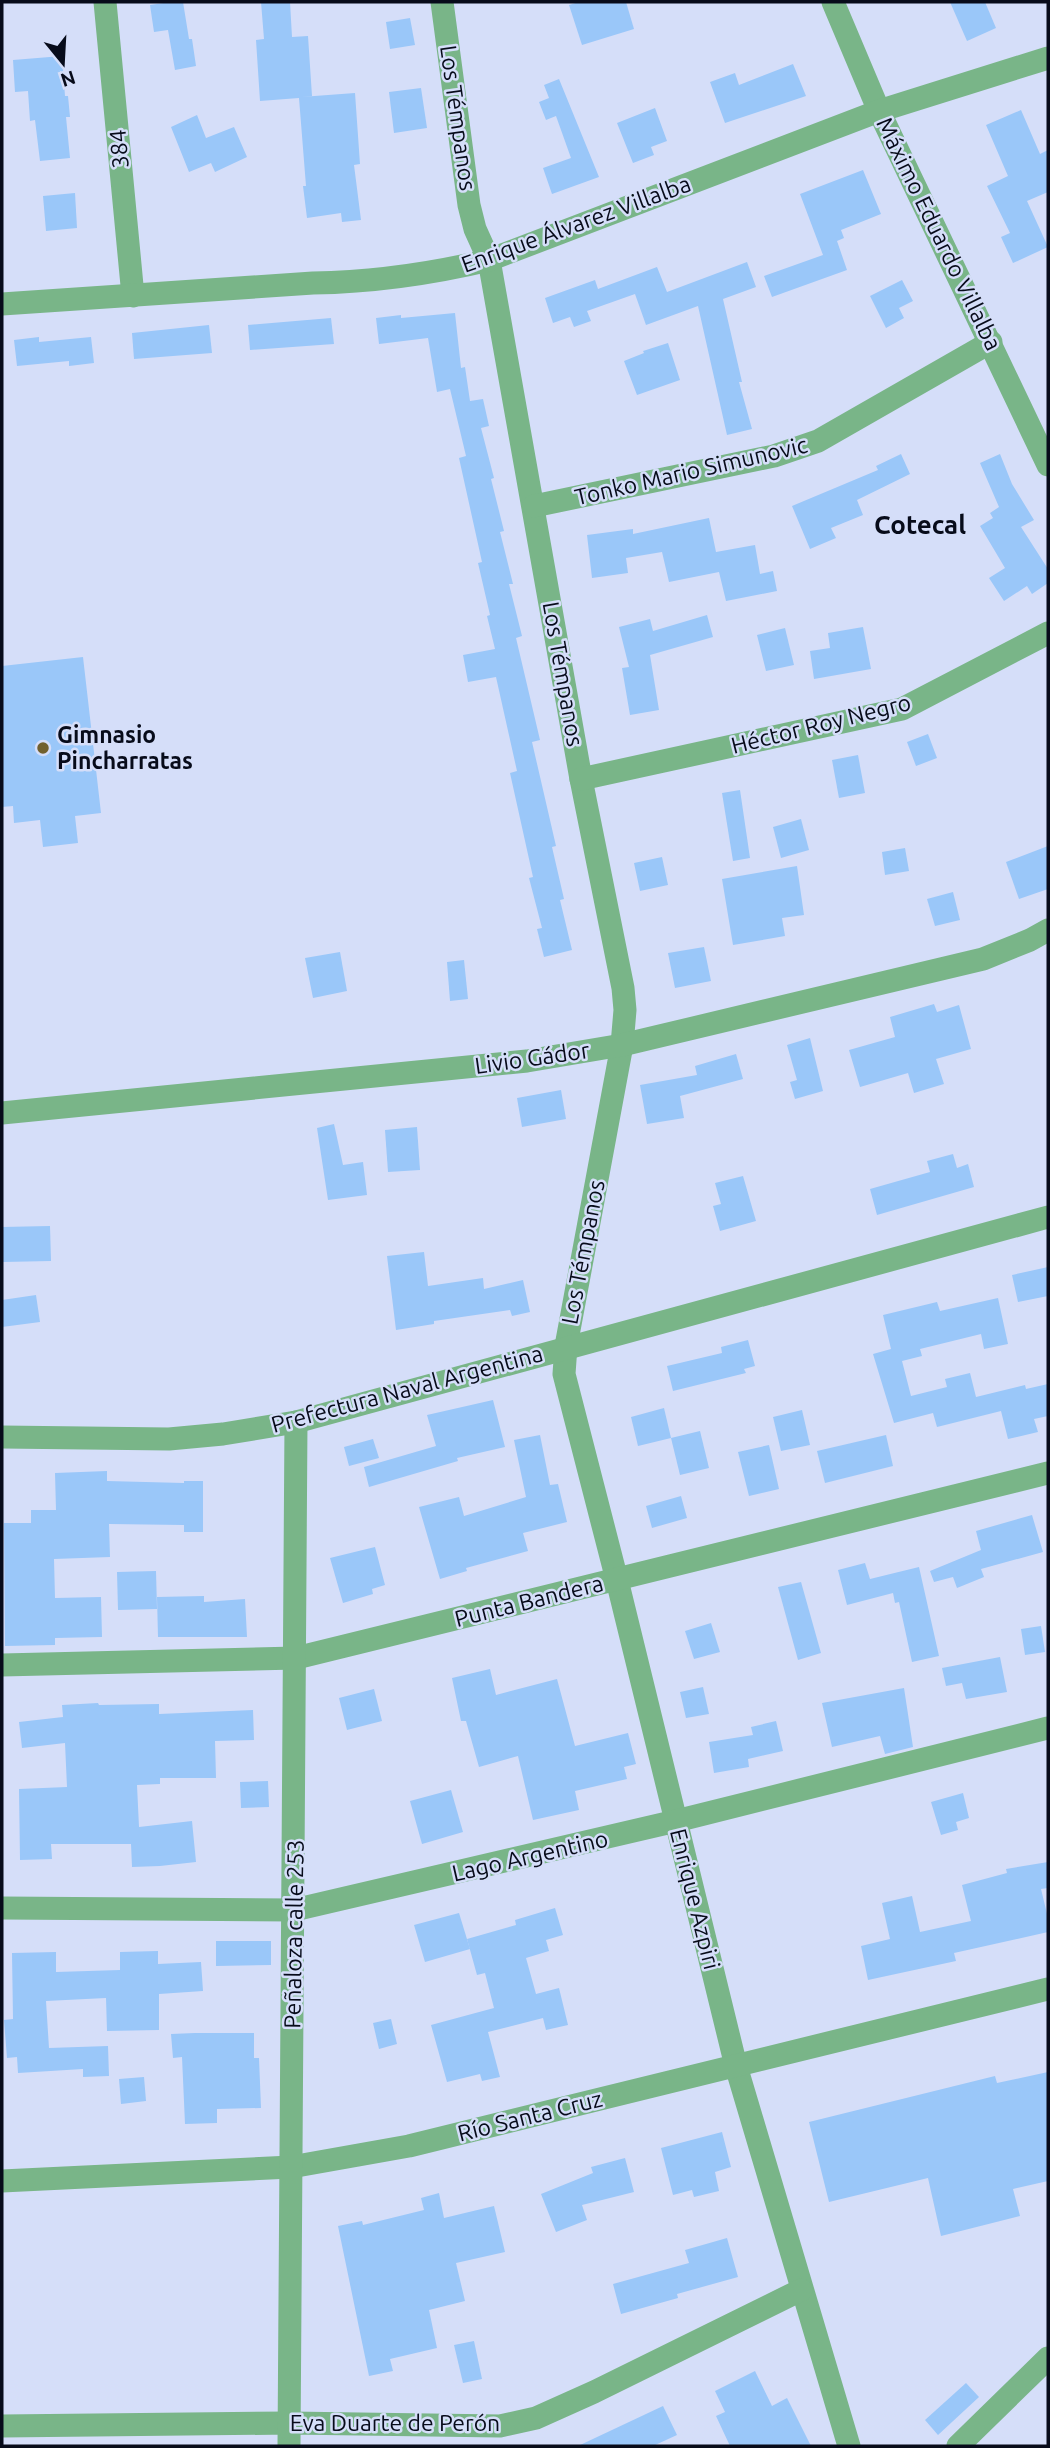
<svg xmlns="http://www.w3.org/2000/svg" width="1050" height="2448" font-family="Ubuntu,sans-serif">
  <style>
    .building { fill: #9ac7f9 }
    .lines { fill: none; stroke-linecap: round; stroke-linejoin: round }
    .minor { stroke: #79b588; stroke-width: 23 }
    .poi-dot { fill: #71602e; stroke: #d5def9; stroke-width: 2.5 }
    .labels { text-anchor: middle; stroke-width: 5; stroke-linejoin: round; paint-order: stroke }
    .street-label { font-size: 23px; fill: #070b1a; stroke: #d5def9 }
    .poi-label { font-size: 23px; font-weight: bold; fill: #070b1a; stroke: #d5def9; text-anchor: start }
    .quarter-label { font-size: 26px; font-weight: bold; fill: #070b1a; stroke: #d5def9 }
  </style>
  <rect width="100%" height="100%" fill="#d5def9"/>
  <g class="building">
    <path d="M170,2h13l6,37h3l4,27 -21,4 -7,-40 -14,2 -4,-27z"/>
    <path d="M261,2h29l2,35 16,-1 4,60 -11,1 54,-4 5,71 -6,1 7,55 -19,2 -1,-9 -34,5 -4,-32h3l-7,-88 -39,3 -4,-61 8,-1z"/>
    <path d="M579,2h47l8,27 -52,16 -13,-40z"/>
    <path d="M950,2h35l11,26 -29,13z"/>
    <path d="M410,18l5,27 -25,4 -4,-27z"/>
    <path d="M62,56l3,40h3l2,21h-4l4,41 -30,3 -5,-41 -5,1 -2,-30 -13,1 -2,-32z"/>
    <path d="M793,64l13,32 -81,27 -15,-41 25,-9 4,12z"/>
    <path d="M559,79l40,98 -47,17 -9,-26 28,-10 -15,-42 -10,4 -7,-18 10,-4 -5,-13z"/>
    <path d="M421,88l6,40 -33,5 -5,-41z"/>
    <path d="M655,108l12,33 -16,6 3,8 -21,8 -16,-40z"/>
    <path d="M1021,110l19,44 8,-4v42l-21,9 21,46 -35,16 -12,-26 9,-4 -23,-47 21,-10 -22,-51z"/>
    <path d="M197,115l9,23 28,-11 13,30 -32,15 -4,-9 -22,9 -18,-45z"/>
    <path d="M863,170l18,44 -40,16 3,8 -7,3 10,29 -75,27 -8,-21 59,-21 -23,-61z"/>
    <path d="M75,193l2,35 -31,3 -3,-35z"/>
    <path d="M747,262l9,25 -33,12 19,83h-3l13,47 -25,6 -29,-129 -52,19 -11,-31 -48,17 4,10 -17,6 -4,-10 -17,6 -8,-25 50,-18 3,9 59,-22 10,25z"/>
    <path d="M902,280l11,21 -14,7 5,10 -18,10 -16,-32z"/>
    <path d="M455,313l6,55 4,-1 5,34 13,-2 6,27 -8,2 13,50 -3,1 13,52 -4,1 13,52h-4l13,52 -6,2 24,102 -8,2 24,104 -4,1 12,52 -4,1 12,50 -28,7 -7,-28 5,-1 -13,-50 4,-1 -23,-104 7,-2 -21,-94 -28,5 -5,-27 32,-6 -8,-33 3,-1 -12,-52 4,-1 -23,-104 7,-2 -16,-67 -13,3 -9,-54 -49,6 -3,-26 25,-3v3z"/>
    <path d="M331,318l3,26 -84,6 -2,-25z"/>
    <path d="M209,325l3,28 -78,6 -2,-26z"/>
    <path d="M39,337v5l52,-5 3,26 -25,3v-5l-52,5 -3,-26z"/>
    <path d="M668,343l12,37 -43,15 -13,-34 20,-8 -1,-2z"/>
    <path d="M901,454l9,20 -53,26 6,15 -32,13 5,10 -26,11 -18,-43 86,-36 -2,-4z"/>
    <path d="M1000,454l12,30 22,36 -13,7 27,42v14l-16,11 -5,-8 -23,15 -15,-23 16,-10 -25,-42 13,-8 -3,-5 9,-6 -19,-44z"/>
    <path d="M709,518l7,34 39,-7 5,29 13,-3 4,20 -51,10 -7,-29 -50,10 -7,-30 -36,6 2,15 -36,5 -5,-43 46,-6v5z"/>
    <path d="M707,615l6,22 -63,18 9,55 -29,5 -8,-47 7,-1 -10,-40 31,-8 3,12z"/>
    <path d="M863,627l8,42 -57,10 -4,-28 20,-3 -2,-15z"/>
    <path d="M785,628l9,37 -28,6 -9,-36z"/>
    <path d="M83,657l18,156 -26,3 3,27 -35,4 -3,-27 -26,3 -1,-17 -11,1v-141z"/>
    <path d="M928,734l9,24 -21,8 -9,-24z"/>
    <path d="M858,755l7,38 -26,5 -7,-38z"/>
    <path d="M740,790l10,68 -17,3 -11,-68z"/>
    <path d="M801,819l8,31 -28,8 -8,-31z"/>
    <path d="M1048,846v43l-29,10 -13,-37z"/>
    <path d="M905,848l4,23 -24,4 -3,-23z"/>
    <path d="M662,857l6,28 -28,6 -6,-28z"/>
    <path d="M797,866l7,49 -22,3 3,18 -52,9 -11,-66z"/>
    <path d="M953,892l7,28 -25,6 -8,-27z"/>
    <path d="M704,947l7,34 -36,7 -7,-35z"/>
    <path d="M340,952l7,39 -34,7 -8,-40z"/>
    <path d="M464,960l4,39 -18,2 -3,-39z"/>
    <path d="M934,1004l3,8 22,-7 12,44 -35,10 8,25 -30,9 -6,-20 -48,14 -11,-37 46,-13 -5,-20z"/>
    <path d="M810,1038l13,53 -28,8 -5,-17 7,-2 -10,-35z"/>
    <path d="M736,1054l7,25 -63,17 4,22 -37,6 -7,-39 57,-10 -2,-9z"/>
    <path d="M561,1090l5,29 -44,8 -5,-29z"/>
    <path d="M334,1124l9,41 20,-3 4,33 -39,5 -11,-72z"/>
    <path d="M417,1127l3,43 -32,2 -3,-42z"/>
    <path d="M953,1154l4,14 11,-4 6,23 -97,28 -7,-26 60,-17 -3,-11z"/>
    <path d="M743,1176l13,45 -36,10 -7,-25 8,-2 -6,-21z"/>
    <path d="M50,1226l1,35 -48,1 -1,-35z"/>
    <path d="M424,1252l4,34 55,-8 1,11 39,-9 7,32 -18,4 -2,-6 -76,11v3l-38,6 -9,-74z"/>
    <path d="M1048,1267v29l-30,6 -6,-27z"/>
    <path d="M36,1295l4,27 -38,5v-27z"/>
    <path d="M998,1298l10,46 -24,5 -3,-15 -61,15 2,7 -20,5 9,35 36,-9 -2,-8 25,-6 6,24 49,-12 1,4 22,-5v32l-14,3 4,13 -30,7 -7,-28 -64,16 -4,-14 -39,10 -21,-69 18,-5 -8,-34 54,-13 3,9z"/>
    <path d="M748,1340l7,26 -11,3 2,4 -73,18 -6,-25 55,-13 -1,-6z"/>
    <path d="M493,1400l12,47 -48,11 1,3 -89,26 -5,-20 72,-21 -9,-31z"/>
    <path d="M664,1408l7,30 -33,8 -7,-29z"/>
    <path d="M802,1410l8,35 -29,6 -8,-34z"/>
    <path d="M700,1431l9,37 -29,7 -9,-37z"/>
    <path d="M540,1435l10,50 8,-1 9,38 -44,11 5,18 -62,17 1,3 -27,8 -21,-72 40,-10 5,19 62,-19 -12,-57z"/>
    <path d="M886,1435l7,31 -68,17 -8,-32z"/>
    <path d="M373,1439l6,19 -30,8 -5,-19z"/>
    <path d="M769,1445l10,44 -30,7 -11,-44z"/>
    <path d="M107,1471v10l77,2v-2h19v51h-19v-7l-75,-1 1,33 -56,2 1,39 46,-1 1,40 -47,1v7l-50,1 -1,-123h27v-13h25l-1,-37z"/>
    <path d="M681,1496l6,22 -35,10 -6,-22z"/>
    <path d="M1032,1515l11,37 -62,17 3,8 -27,11 -4,-11 -19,5 -4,-11 51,-21 -5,-19z"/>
    <path d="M375,1547l10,38 -13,4 1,5 -30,9 -13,-45z"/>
    <path d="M865,1563l5,16 49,-12 20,89 -27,6 -13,-60 -4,1 -2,-10 -46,12 -9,-35z"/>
    <path d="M156,1571l1,38 -39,1 -1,-38z"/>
    <path d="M801,1582l20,71 -23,7 -20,-73z"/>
    <path d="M204,1596v6l41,-3 2,38h-89l-1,-40z"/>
    <path d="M711,1623l9,29 -26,7 -9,-28z"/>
    <path d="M1041,1626l4,26 -20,3 -4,-26z"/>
    <path d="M1000,1657l7,35 -41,7 -4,-16 -16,3 -4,-18z"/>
    <path d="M490,1669l6,26 61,-16 18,67 53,-13 8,31 -12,3 3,12 -52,12 4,19 -46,10 -15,-64 -39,11 -13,-46h-5l-9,-43z"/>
    <path d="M703,1687l6,27 -23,4 -6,-26z"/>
    <path d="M904,1688l9,59 -28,7 -5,-18 -48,11 -10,-44z"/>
    <path d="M374,1689l8,32 -35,9 -8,-32z"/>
    <path d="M98,1703l1,2 60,-1v10l94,-4 1,30 -39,1 1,37h-56v6l-23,1 2,42 53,-6 4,41 -36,4 -28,1 -1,-23h-80l1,15 -32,1 -1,-71 48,-2 -2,-44 -43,5 -3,-26 44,-5 -1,-12z"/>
    <path d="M776,1721l7,30 -35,8 1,8 -35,6 -5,-31 44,-7 -2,-8z"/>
    <path d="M268,1781l1,26 -28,1 -1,-26z"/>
    <path d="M451,1790l12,42 -41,12 -12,-43z"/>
    <path d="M963,1793l6,25 -13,4 2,8 -17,5 -10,-33z"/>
    <path d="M1048,1862v26l-7,1 7,29v14l-94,21 2,8 -88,19 -7,-34 29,-7 -8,-36 30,-7 8,36 51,-11 -9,-36 45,-12 -1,-4z"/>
    <path d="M555,1908l8,27 -17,5 3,11 -23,7 10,36 23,-6 9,37 -22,5 -3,-12 -55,14 12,45 -18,4 -2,-7 -33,8 -16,-57 63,-17 -9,-35 -8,2 -10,-36 49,-14 -1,-5z"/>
    <path d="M459,1913l11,36 -45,13 -11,-37z"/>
    <path d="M216,1941h55v24l-55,1z"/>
    <path d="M158,1951v13l43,-2 2,29 -44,3v36l-52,1 -1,-33 -60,3 3,47 59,-2 1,30 -26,1v-8l-65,4 -1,-16 -10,1 -3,-38 9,-1 -1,-66 44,-1v20l64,-2v-18z"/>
    <path d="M391,2019l6,25 -18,5 -6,-26z"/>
    <path d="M195,2033h59v25h5l2,50 -44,1v14l-32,1 -3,-67 -9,1 -2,-24z"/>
    <path d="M1048,2072v109l-35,8 7,27 -79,20 -13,-58 -99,24 -20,-80 186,-46 2,7z"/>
    <path d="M144,2077l2,24 -25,3 -2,-25z"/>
    <path d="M722,2132l9,35 -16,5 4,19 -25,6 -2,-7 -19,5 -12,-47z"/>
    <path d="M625,2158l9,34 -52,13 5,15 -31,12 -15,-38 52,-21 -2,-6z"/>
    <path d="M439,2193l5,25 50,-12 11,46 -49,11 9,38 -36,9 8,38 -47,11 3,12 -24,5 -31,-150 24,-5 1,4 61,-15 -3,-12z"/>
    <path d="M727,2238l11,39 -61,17 1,4 -57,16 -8,-30 76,-21 -4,-13z"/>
    <path d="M474,2341l8,38 -19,4 -9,-38z"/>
    <path d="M755,2371l17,35 15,-8 24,48h-81l-14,-30 9,-4 -10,-21z"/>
    <path d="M966,2383l13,14 -41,38 -13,-15z"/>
    <path d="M663,2406l14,29 -24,11h-75z"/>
  </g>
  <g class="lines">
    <g class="minor">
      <path d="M105,2l28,294"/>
      <path d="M442,2l27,203 6,24 14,31 92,519 42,209 2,22 -3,35 -56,301 -2,28 53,206 119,486 113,380"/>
      <path d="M833,2l46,109 169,354"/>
      <path d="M2,304l311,-21c61,-1 117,-9 176,-23l390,-149 169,-53"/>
      <path d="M534,506l240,-50 44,-15 173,-99"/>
      <path d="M581,779l321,-70 146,-76"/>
      <path d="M2,1113l525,-52 95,-16 361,-86 47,-19 18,-10"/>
      <path d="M2,1437l167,2 54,-5 73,-12 752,-205"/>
      <path d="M2,1665l294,-7 752,-185"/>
      <path d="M2,1908l292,2 382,-89 372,-93"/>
      <path d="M2,2181l289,-14 118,-21 639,-157"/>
      <path d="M2,2426l288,-3 210,3 36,-8 58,-26 207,-102"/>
      <path d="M289,2446l7,-1024"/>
      <path d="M958,2446l90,-88"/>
    </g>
  </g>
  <circle class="poi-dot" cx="43" cy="748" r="7"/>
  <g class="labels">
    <g class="street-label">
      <text transform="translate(458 118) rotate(82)" y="8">Los Témpanos</text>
      <text transform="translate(119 149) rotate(-95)" y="8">384</text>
      <text transform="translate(576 224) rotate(-20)" y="8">Enrique Álvarez Villalba</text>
      <text transform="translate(939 234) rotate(64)" y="8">Máximo Eduardo Villalba</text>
      <text transform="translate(691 471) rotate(-13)" y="8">Tonko Mario Simunovic</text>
      <text transform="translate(563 674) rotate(80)" y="8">Los Témpanos</text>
      <text transform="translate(821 724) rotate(-14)" y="8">Héctor Roy Negro</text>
      <text transform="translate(532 1058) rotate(-8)" y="8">Livio Gádor</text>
      <text transform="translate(583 1252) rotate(-79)" y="8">Los Témpanos</text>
      <text transform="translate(407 1389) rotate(-15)" y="8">Prefectura Naval Argentina</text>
      <text transform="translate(529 1601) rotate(-14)" y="8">Punta Bandera</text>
      <text transform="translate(530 1856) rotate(-13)" y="8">Lago Argentino</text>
      <text transform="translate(695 1899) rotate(76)" y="8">Enrique Azpiri</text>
      <text transform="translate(294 1934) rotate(-89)" y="8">Peñaloza calle 253</text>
      <text transform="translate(530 2116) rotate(-14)" y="8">Río Santa Cruz</text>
      <text x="395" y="2431">Eva Duarte de Perón</text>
    </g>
    <g class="poi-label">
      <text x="57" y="743">Gimnasio<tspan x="57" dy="26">Pincharratas</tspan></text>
    </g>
    <g class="quarter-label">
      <text x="920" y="534">Cotecal</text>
    </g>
  </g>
  <rect width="1050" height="2448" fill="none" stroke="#070b1a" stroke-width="7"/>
  <g transform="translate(63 63) rotate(162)" stroke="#d5def9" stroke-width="5" paint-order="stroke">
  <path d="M0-5L12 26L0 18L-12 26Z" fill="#070b1a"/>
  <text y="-10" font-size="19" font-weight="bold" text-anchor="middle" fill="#070b1a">N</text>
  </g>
</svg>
